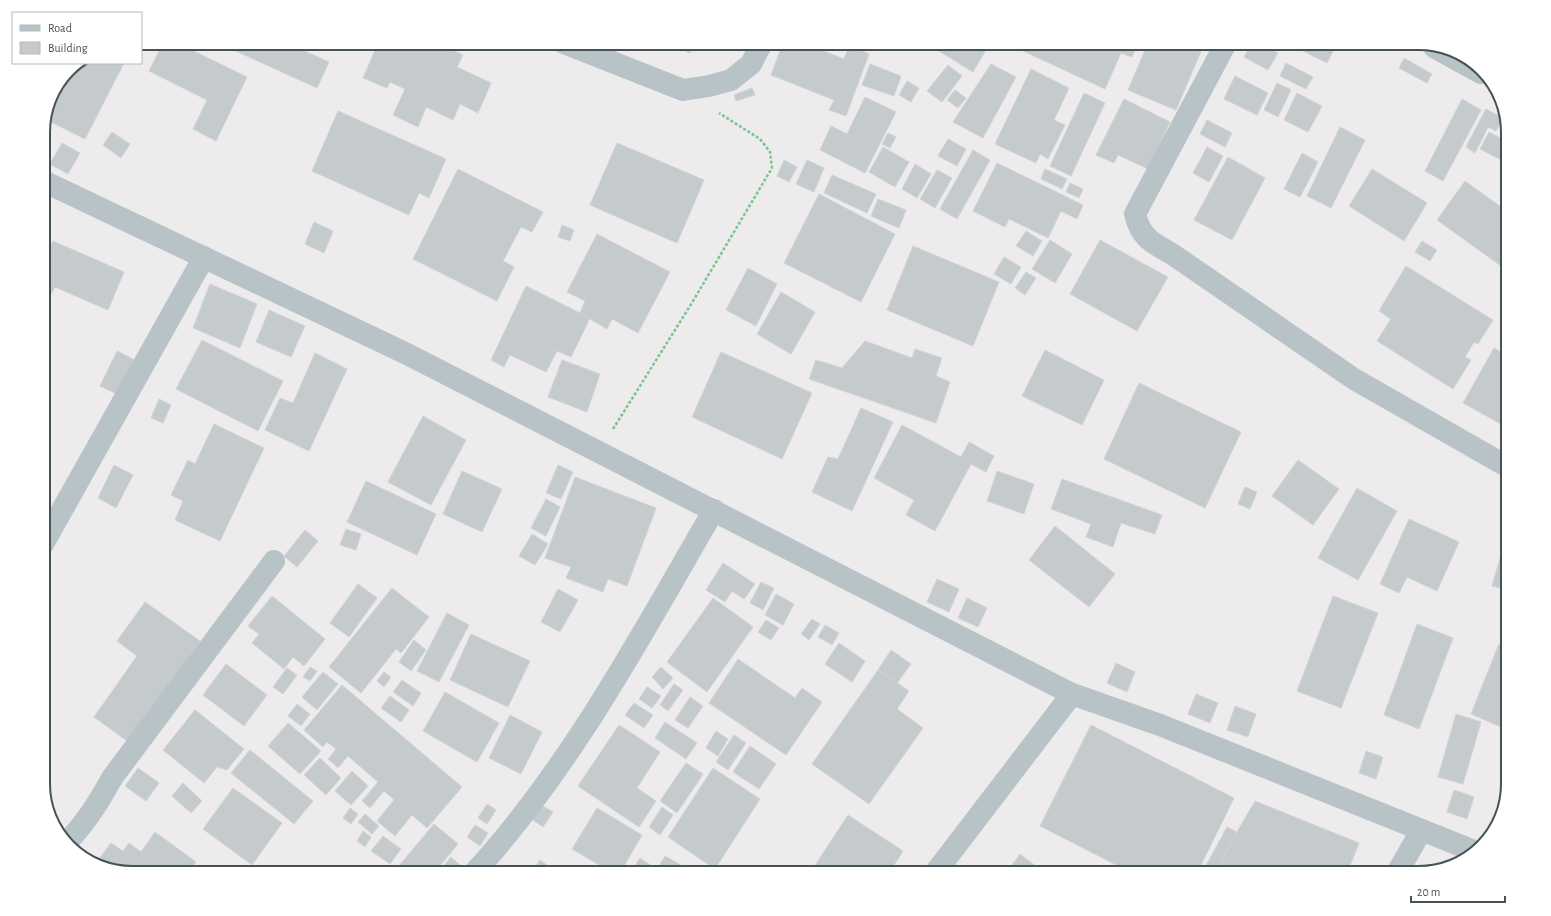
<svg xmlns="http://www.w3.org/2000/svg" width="1551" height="916" font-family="'Alegreya Sans',sans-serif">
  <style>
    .building { fill: #c5cacd; stroke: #d0d3d7 }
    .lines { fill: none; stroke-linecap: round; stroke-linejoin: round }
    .path { stroke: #76c68d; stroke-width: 2.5; stroke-dasharray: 3 2; stroke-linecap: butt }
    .minor { stroke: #b7c3c7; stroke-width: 22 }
    .rim { fill: none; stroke: #455357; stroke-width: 2 }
  </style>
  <rect width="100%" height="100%" fill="#eeebec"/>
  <g class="building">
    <path d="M163,43h14l70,34 -31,64 -23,-12 14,-29 -58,-29z"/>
    <path d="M231,43h56l42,19 -12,26 -88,-40z"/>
    <path d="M378,43h37l7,3 2,-3h12l27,12 -6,12 34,16 -13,30 -18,-9 -7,16 -27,-13 -8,20 -25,-12 12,-26 -15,-7 -3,6 -24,-10z"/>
    <path d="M597,43h16l-3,6z"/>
    <path d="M665,43h43l-2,6 -12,-5 -4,9z"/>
    <path d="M783,43h20l41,16 5,-13 20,8 -23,62 -17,-6 5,-10 -63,-25z"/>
    <path d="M876,43h16l-4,7z"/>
    <path d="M926,43h64l-17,29z"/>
    <path d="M1021,43h117l-6,14 -11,-4 -16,36 -86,-40z"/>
    <path d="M1148,43h40l14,6 -26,61 -48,-20z"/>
    <path d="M1252,43h7l19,10 -10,17 -24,-13z"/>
    <path d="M1287,43h46l3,2 -9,18z"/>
    <path d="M1404,58l28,16 -5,9 -28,-15z"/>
    <path d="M78,63h46l-39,76 -40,-20 5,-22 19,-28z"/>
    <path d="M1286,63l27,14 -7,12 -26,-13z"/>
    <path d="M870,64l31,12 -7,20 -32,-11z"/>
    <path d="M991,64l25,13 -33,61 -30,-16z"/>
    <path d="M948,65l14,11 -20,26 -15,-11z"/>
    <path d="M1031,69l38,19 -15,32 11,5 -17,34 -8,-5 -4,9 -41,-19z"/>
    <path d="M1235,76l33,17 -11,22 -33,-16z"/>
    <path d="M907,81l12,7 -8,14 -12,-7z"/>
    <path d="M1277,83l14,7 -13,27 -14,-7z"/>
    <path d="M752,88l3,7 -19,6 -2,-6z"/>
    <path d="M955,90l11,8 -8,10 -11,-8z"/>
    <path d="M1084,93l21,10 -34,73 -21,-10z"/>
    <path d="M1297,93l25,13 -14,26 -24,-12z"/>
    <path d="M865,97l31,15 -31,61 -45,-23 11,-24 16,8z"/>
    <path d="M1124,99l46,23 -22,47 -30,-14 -4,8 -18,-8z"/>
    <path d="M1462,99l19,11 -38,71 -18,-10z"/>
    <path d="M1486,109l17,9 -7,13 -8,-4 -13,26 -9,-6z"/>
    <path d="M338,111l108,48 -17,39 -10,-5 -10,22 -97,-44z"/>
    <path d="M1207,120l25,13 -7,14 -25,-13z"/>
    <path d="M1340,127l25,13 -34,68 -24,-12z"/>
    <path d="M112,132l18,12 -9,14 -18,-13z"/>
    <path d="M1489,132l19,10v9l-5,10 -23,-12z"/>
    <path d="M888,133l8,4 -6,11 -8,-4z"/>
    <path d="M948,139l18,10 -9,17 -19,-10z"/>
    <path d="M62,143l18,10 -12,21 -18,-10z"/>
    <path d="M617,143l87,37 -27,63 -87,-38z"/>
    <path d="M883,147l26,15 -14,25 -26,-15z"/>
    <path d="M1207,147l16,9 -14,26 -16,-9z"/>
    <path d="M973,150l17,10 -33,59 -17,-10z"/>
    <path d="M1302,153l16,9 -18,35 -16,-8z"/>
    <path d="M1228,157l37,21 -33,62 -38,-20z"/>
    <path d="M784,160l13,7 -8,15 -12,-6z"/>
    <path d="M807,160l17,8 -10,24 -18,-8z"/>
    <path d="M997,163l86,42 -6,14 -16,-8 -13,27 -39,-19 -4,8 -32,-16z"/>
    <path d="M915,164l16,10 -14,24 -15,-9z"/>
    <path d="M458,169l85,43 -11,20 -11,-5 -18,34 11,6 -17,34 -84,-42z"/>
    <path d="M1045,169l22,10 -5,10 -21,-10z"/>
    <path d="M1372,169l55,34 -23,38 -55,-35z"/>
    <path d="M937,170l15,8 -17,30 -15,-9z"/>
    <path d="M832,175l44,19 -9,19 -43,-20z"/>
    <path d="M1465,181l43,31v59l-71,-51z"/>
    <path d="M1070,183l13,6 -4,9 -13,-6z"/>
    <path d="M819,194l76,40 -34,68 -77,-39z"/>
    <path d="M878,199l28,11 -7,18 -28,-12z"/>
    <path d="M314,222l19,9 -9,22 -19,-9z"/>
    <path d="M562,225l12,5 -4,11 -12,-4z"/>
    <path d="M1026,231l16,10 -9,15 -17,-10z"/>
    <path d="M597,234l73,38 -32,61 -26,-14 -5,10 -27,-16 5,-12 -18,-9z"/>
    <path d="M1050,240l22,14 -17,29 -23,-14z"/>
    <path d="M1100,240l68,37 -31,54 -67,-37z"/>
    <path d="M53,241l71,31 -16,38 -53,-23 -6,10 -6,-3v-28z"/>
    <path d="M1422,241l15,9 -7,11 -15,-9z"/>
    <path d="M913,246l86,36 -26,64 -86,-36z"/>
    <path d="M1004,257l17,10 -10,17 -17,-10z"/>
    <path d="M1406,266l87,54 -15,24 -4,-2 -9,15 6,3 -18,29 -76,-48 14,-22 -12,-8z"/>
    <path d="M748,268l29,16 -21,42 -30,-16z"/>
    <path d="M1026,272l10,6 -11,17 -10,-7z"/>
    <path d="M210,284l47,20 -17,44 -47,-20z"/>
    <path d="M526,286l64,32 -19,39 -14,-6 -11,21 -36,-17 -6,12 -13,-7z"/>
    <path d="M781,292l34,20 -24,42 -34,-20z"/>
    <path d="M269,310l36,16 -14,31 -35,-15z"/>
    <path d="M202,340l81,41 -25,50 -82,-42z"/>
    <path d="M865,341l47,17 3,-9 27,9 -6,18 14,6 -14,41 -127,-44 7,-19 26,8z"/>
    <path d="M1494,348l14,8v72l-45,-25z"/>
    <path d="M1045,350l59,30 -22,45 -60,-29z"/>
    <path d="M117,351l20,10 -16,35 -21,-10z"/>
    <path d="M721,352l91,41 -30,66 -90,-42z"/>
    <path d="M315,353l32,16 -38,82 -44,-21 15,-32 13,5z"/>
    <path d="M562,360l38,14 -13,38 -39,-15z"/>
    <path d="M1139,383l102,49 -36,76 -101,-49z"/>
    <path d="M159,399l12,6 -8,18 -12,-5z"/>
    <path d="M861,408l32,14 -41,89 -40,-19 16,-35 10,2z"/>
    <path d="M423,416l43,24 -35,65 -43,-23z"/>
    <path d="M214,424l50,24 -44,93 -45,-21 8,-19 -12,-6 17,-35 7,4z"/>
    <path d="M902,425l59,32 8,-15 25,14 -8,16 -15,-8 -36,67 -29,-16 8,-15 -40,-22z"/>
    <path d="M1298,460l41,29 -26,36 -41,-29z"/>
    <path d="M114,465l19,10 -17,33 -18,-10z"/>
    <path d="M558,465l15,7 -12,27 -15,-6z"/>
    <path d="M462,471l40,18 -20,43 -39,-18z"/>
    <path d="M997,471l37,13 -10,30 -37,-13z"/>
    <path d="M575,477l81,31 -29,78 -19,-7 -5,13 -37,-14 5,-11 -26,-9z"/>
    <path d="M1062,479l100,36 -7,19 -34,-11 -8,24 -27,-10 5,-13 -40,-15z"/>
    <path d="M366,481l70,33 -19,41 -70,-33z"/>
    <path d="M1245,487l12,5 -7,17 -12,-5z"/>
    <path d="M1357,488l40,23 -39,69 -40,-22z"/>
    <path d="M546,499l14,8 -14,29 -15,-8z"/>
    <path d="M1409,519l50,23 -22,49 -30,-14 -8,16 -19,-9z"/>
    <path d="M1055,526l60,48 -26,33 -60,-47z"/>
    <path d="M346,529l15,5 -5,16 -16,-5z"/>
    <path d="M305,530l13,11 -21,26 -13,-11z"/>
    <path d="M532,534l16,10 -13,21 -16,-9z"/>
    <path d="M1505,541l3,1v48l-16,-4z"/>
    <path d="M723,563l32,21 -11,15 -12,-8 -7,11 -19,-12z"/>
    <path d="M937,579l22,10 -10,23 -22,-10z"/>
    <path d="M761,582l13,6 -11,22 -13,-7z"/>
    <path d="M358,584l19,14 -28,39 -19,-14z"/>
    <path d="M392,588l37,29 -28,36 -5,-4 -35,44 -32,-26z"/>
    <path d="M558,589l20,11 -18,32 -19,-10z"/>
    <path d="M776,594l18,10 -11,21 -18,-10z"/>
    <path d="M272,596l53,43 -21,27 -11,-9 -9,12 -32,-26 7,-9 -11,-8z"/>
    <path d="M1333,596l45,17 -37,95 -44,-17z"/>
    <path d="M713,598l40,29 -46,65 -40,-30z"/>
    <path d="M967,598l20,10 -9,19 -20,-9z"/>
    <path d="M145,602l55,39 -70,102 -36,-26 43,-61 -20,-15z"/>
    <path d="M447,613l22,12 -30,57 -22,-11z"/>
    <path d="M812,619l8,5 -11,16 -8,-6z"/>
    <path d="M766,620l13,8 -8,12 -13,-8z"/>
    <path d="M1417,624l36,14 -34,91 -35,-14z"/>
    <path d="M825,625l14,8 -7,12 -14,-8z"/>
    <path d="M471,634l59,27 -22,46 -58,-27z"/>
    <path d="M414,640l12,10 -15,21 -12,-9z"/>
    <path d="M839,643l26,18 -13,21 -27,-18z"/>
    <path d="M1499,644l9,4v82l-37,-16z"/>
    <path d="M891,650l20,14 -14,19 -19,-13z"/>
    <path d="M738,659l57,39 7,-10 20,14 -36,53 -77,-52z"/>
    <path d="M1116,663l19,9 -8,20 -20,-9z"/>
    <path d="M226,664l41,31 -23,31 -41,-31z"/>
    <path d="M310,667l7,4 -7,10 -7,-4z"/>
    <path d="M661,667l12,11 -10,11 -11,-12z"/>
    <path d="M287,668l10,7 -14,19 -10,-7z"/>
    <path d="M878,670l31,21 -12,18 26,19 -54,76 -57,-40z"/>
    <path d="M323,672l15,12 -21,26 -15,-13z"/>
    <path d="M384,672l7,5 -7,10 -7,-6z"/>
    <path d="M402,680l19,13 -8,13 -20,-14z"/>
    <path d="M674,684l9,6 -15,21 -8,-6z"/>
    <path d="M342,685l120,102 -35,41 -15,-13 -17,21 -18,-15 17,-21 -10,-9 -14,17 -8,-7 16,-19 -30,-26 -10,12 -10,-9 8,-10 -9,-7 -4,5 -19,-17z"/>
    <path d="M647,687l14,9 -9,12 -13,-9z"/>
    <path d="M445,692l54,31 -22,39 -54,-31z"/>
    <path d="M1196,694l22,9 -8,20 -22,-9z"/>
    <path d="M390,696l19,14 -8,12 -20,-14z"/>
    <path d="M690,697l13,9 -15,22 -13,-8z"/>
    <path d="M634,703l19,12 -9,13 -19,-13z"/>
    <path d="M297,704l13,10 -9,12 -13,-10z"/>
    <path d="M1235,706l21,8 -8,23 -21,-7z"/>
    <path d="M195,710l49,39 -17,21 -10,-3 -13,16 -41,-33z"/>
    <path d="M1456,714l25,8 -18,62 -25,-7z"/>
    <path d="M510,715l32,17 -21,42 -32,-16z"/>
    <path d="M665,722l32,21 -11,16 -31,-21z"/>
    <path d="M288,723l33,28 -21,23 -32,-28z"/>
    <path d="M619,725l41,27 -23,36 19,13 -17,26 -61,-41z"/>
    <path d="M1091,725l143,73 -37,75h-65l-92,-47z"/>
    <path d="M716,731l12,8 -10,17 -12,-8z"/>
    <path d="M734,735l12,8 -18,27 -12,-8z"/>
    <path d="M750,746l26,18 -17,25 -26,-17z"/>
    <path d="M250,750l63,51 -19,23 -63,-51z"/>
    <path d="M1366,751l17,6 -7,22 -17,-6z"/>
    <path d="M320,758l21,20 -15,17 -22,-20z"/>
    <path d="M686,763l17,11 -26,39 -17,-12z"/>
    <path d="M138,768l21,15 -13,18 -21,-15z"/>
    <path d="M713,768l47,31 -45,70 -47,-32z"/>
    <path d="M352,771l16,15 -17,19 -16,-14z"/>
    <path d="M183,783l19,18 -11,12 -19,-17z"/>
    <path d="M233,788l49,35 -30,42 -49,-36z"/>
    <path d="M1454,790l20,7 -7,22 -20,-7z"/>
    <path d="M1255,801l104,42 -12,30h-113l-14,-8 17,-33z"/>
    <path d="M487,804l9,6 -9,14 -9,-6z"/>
    <path d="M539,804l14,8 -10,15 -13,-9z"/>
    <path d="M662,807l11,8 -13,20 -11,-8z"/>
    <path d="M350,808l8,6 -7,10 -8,-6z"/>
    <path d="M597,808l45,27 -22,38h-7l-41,-24z"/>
    <path d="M365,814l14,12 -7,8 -14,-12z"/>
    <path d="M848,815l55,36 -14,22 -10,-6 -4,6h-65z"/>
    <path d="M434,824l24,20 -24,29h-41z"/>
    <path d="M475,825l13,8 -8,13 -13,-9z"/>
    <path d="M1227,827l10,5 -17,33 14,8h-32z"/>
    <path d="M363,831l8,6 -6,10 -8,-6z"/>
    <path d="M155,832l41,30 -8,11h-56l-36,-10 15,-20 12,8 6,-8 12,9z"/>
    <path d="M383,836l18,13 -11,15 -19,-13z"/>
    <path d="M1020,854l25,19h-39z"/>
    <path d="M665,856l30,17h-40z"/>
    <path d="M451,857l10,9 -7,7h-16z"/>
    <path d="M640,858l12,8 -5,7h-17z"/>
    <path d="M540,860l10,7 -3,6h-12l-2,-2z"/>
    <path d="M733,867l10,6h-14z"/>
  </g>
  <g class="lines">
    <path class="path" d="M613,429l77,-123 82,-138 -2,-16 -10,-13 -41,-26"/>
    <g class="minor">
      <path d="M564,43l119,47 26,-4 22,-6 20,-16 11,-21"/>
      <path d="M1226,43l-91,171c6,24 16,28 37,40l182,125 154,88"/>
      <path d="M1434,47l47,26"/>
      <path d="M43,181l362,172 667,341 88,31 314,126"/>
      <path d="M43,544l161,-287"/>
      <path d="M67,842c19,-19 32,-40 45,-64l162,-217"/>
      <path d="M474,873c98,-107 167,-238 240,-363"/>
      <path d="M935,873l137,-179"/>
      <path d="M1397,873l24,-42"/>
    </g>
  </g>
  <path d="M0 0H1551V916H0ZM132 50H1419A82 82 0 0 1 1501 132V784A82 82 0 0 1 1419 866H132A82 82 0 0 1 50 784V132A82 82 0 0 1 132 50Z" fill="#fff" fill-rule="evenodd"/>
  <path class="rim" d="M132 50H1419A82 82 0 0 1 1501 132V784A82 82 0 0 1 1419 866H132A82 82 0 0 1 50 784V132A82 82 0 0 1 132 50Z"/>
  <rect x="12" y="12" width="130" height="52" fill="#ffffff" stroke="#b5babc"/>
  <rect x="20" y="25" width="20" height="6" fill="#b7c3c7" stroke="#b5babc"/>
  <text x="48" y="32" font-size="12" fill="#455357">Road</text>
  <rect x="20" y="42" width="20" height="12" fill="#c5cacd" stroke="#b5babc"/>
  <text x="48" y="52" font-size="12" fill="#455357">Building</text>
  <path d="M1411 896v6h94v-6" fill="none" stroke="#455357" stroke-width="2"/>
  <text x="1417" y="896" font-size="12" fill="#455357" stroke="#ffffff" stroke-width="3" paint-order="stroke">20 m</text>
</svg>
